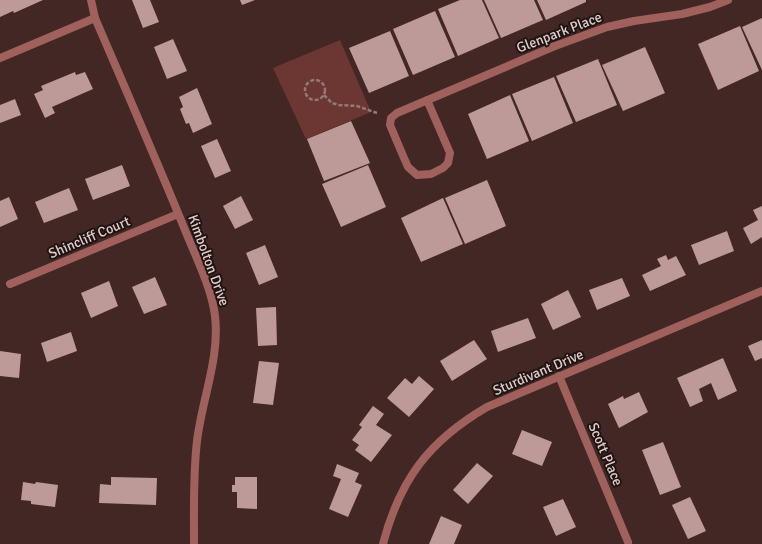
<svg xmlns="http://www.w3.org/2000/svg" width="762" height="544" font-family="Signika,sans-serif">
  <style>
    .green { fill: #6c3633 }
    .building { fill: #bd9a97 }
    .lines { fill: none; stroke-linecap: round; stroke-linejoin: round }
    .path { stroke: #917a78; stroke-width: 2.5; stroke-dasharray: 4 2; stroke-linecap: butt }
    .street { stroke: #a0615d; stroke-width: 8 }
    .labels { text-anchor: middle; stroke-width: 4; stroke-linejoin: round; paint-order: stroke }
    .street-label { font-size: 14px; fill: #e1cecd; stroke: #201413 }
  </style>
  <rect width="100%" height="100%" fill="#422725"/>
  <path class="green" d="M340,40l31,72 -65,27 -33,-71z"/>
  <g class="building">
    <path d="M0,0h43l-29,13 -1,-2 -13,6z"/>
    <path d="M132,0h18l9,22 -16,6z"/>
    <path d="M240,0h15l-13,5z"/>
    <path d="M460,0h22l17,38 -41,18 -20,-47z"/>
    <path d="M484,0h50l9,20 -42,18z"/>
    <path d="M537,0h49v2l-40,18z"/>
    <path d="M435,11l20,46 -42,18 -20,-46z"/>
    <path d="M762,18v52l-20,-43z"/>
    <path d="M740,26l19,45 -41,19 -20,-46z"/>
    <path d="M390,31l19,45 -40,17 -20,-45z"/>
    <path d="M173,39l14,32 -20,8 -13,-32z"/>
    <path d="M645,47l20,46 -42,18 -21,-46z"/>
    <path d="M598,59l19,46 -41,17 -20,-46z"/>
    <path d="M75,72l1,3 9,-3 8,17 -41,18 3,6 -10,5 -11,-24 9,-4 -2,-4z"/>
    <path d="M554,77l19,46 -41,18 -20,-47z"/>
    <path d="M197,88l15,36 -19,9 -4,-10 -3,1 -6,-15 3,-2 -4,-10z"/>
    <path d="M510,95l19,46 -42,18 -19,-45z"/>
    <path d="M15,99l6,16 -21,8v-18z"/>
    <path d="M351,121l19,42 -46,18 -17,-42z"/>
    <path d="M217,139l14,32 -16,7 -14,-32z"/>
    <path d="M122,165l8,21 -37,14 -8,-21z"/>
    <path d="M368,165l18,42 -45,20 -19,-43z"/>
    <path d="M487,180l19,46 -41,18 -20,-46z"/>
    <path d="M69,188l9,22 -34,13 -9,-21z"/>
    <path d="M241,196l12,24 -18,9 -12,-23z"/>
    <path d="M9,197l9,22 -18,8v-26z"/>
    <path d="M443,198l20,46 -42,18 -20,-44z"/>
    <path d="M762,206v31l-11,7 -8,-16 15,-8 -5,-10z"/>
    <path d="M727,231l7,20 -35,14 -8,-20z"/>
    <path d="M265,245l13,32 -19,8 -13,-32z"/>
    <path d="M666,255l2,5 8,-4 10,19 -36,16 -8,-16 19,-9 -4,-7z"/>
    <path d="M155,277l12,28 -23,9 -12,-27z"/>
    <path d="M622,278l8,18 -33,14 -8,-20z"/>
    <path d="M109,281l9,25 -27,12 -10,-25z"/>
    <path d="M568,290l13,27 -28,13 -12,-26z"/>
    <path d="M276,307l1,38 -19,1 -2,-38z"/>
    <path d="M528,318l8,20 -38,14 -7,-21z"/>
    <path d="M71,332l6,19 -30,11 -6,-19z"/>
    <path d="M474,340l13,19 -35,22 -12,-20z"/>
    <path d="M762,340v18l-7,3 -7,-15z"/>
    <path d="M0,351l21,3 -2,24 -19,-2z"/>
    <path d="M723,358l14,33 -19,9 -7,-17 -12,6 4,12 -13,6 -13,-29z"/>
    <path d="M259,361l20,2 -6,42 -20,-2z"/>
    <path d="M419,376l15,13 -25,28 -22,-19 18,-20 7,6z"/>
    <path d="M639,392l9,20 -29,16 -11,-24 15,-8 1,3z"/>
    <path d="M373,406l11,8 -8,11 16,10 -21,27 -16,-12 4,-5 -7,-5 10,-13 -3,-2z"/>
    <path d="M522,430l30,12 -10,24 -30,-12z"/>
    <path d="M663,442l18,45 -21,8 -18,-45z"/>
    <path d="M477,463l16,13 -25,28 -15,-14z"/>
    <path d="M337,464l22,9 -4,9 7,3 -14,32 -19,-8 12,-30 -8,-3z"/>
    <path d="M111,477l46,1 -1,27 -57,-2 1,-19 11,1z"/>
    <path d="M235,477h22v32l-20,-1v-16h-5v-7h3z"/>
    <path d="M23,482l12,2 1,-2 22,3 -3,22 -24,-3v-3l-10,-1z"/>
    <path d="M690,497l16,34 -18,8 -16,-34z"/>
    <path d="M563,499l13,28 -20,9 -13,-29z"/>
    <path d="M441,516l21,9 -8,19h-25z"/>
  </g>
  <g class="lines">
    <g class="path">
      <circle cx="315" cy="90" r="10"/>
      <path d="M324,95l8,8 7,2 18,1 20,7"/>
    </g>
    <g class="street">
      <path d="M91,0l4,18c30,70 61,141 90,212 10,25 27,59 30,86 5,42 -13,83 -18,125 -4,34 -3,69 -3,103"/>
      <path d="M0,58l95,-40"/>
      <path d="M427,100l23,53 -2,10 -5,5 -12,6 -14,1 -9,-8 -4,-9 -14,-33 1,-7 6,-5 158,-67 52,-19 27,-6 48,-7 28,-7 18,-7"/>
      <path d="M10,284l168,-70"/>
      <path d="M559,376l69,166"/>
      <path d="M383,544c17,-65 46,-103 104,-137l275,-116"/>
    </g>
  </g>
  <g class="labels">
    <g class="street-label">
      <text transform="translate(559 32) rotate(-21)" y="5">Glenpark Place</text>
      <text transform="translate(89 237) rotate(-23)" y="5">Shincliff Court</text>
      <text transform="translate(209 260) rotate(70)" y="5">Kimbolton Drive</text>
      <text transform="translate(538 372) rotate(-23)" y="5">Sturdivant Drive</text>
      <text transform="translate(606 454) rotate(67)" y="5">Scott Place</text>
    </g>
  </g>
</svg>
